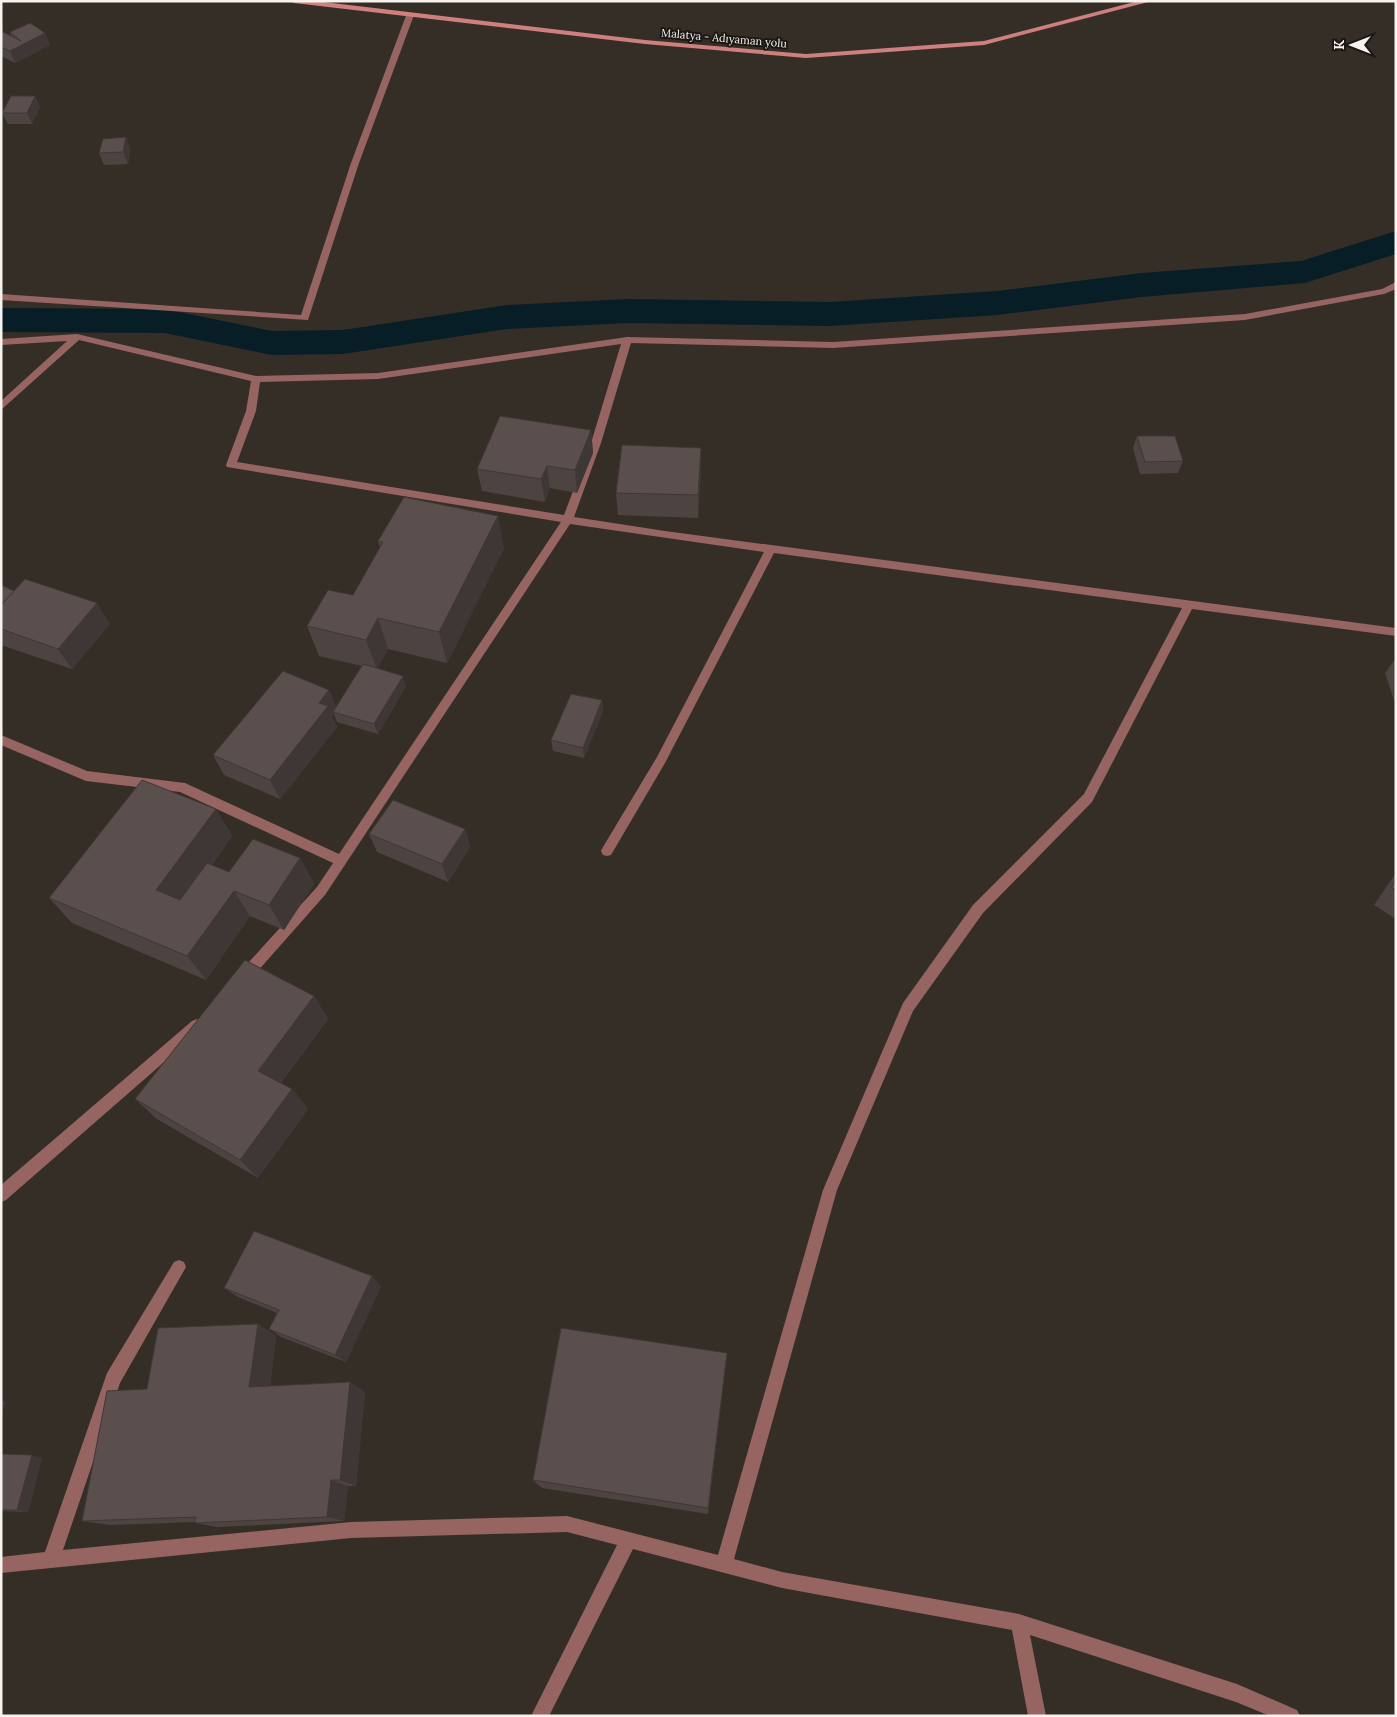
<svg xmlns="http://www.w3.org/2000/svg" width="1397" height="1717" font-family="Lora,serif">
  <style>
    .lines { fill: none; stroke-linecap: round; stroke-linejoin: round }
    .canal { fill: #071e27; fill-rule: evenodd }
    .street { fill: #966461; fill-rule: evenodd }
    .secondary { fill: #cf7f7c; fill-rule: evenodd }
    .wall { fill: #4d4442 }
    .shaded-wall { fill: #3f3736 }
    .building { fill: #5a4f4d; stroke: #3f3736 }
    .labels { text-anchor: middle; stroke-width: 4; stroke-linejoin: round; paint-order: stroke }
    .far-street-label { font-size: 11px; fill: #f6f2ed; stroke: #1a1714 }
  </style>
  <rect width="100%" height="100%" fill="#352e27"/>
  <g class="lines">
    <path class="canal" d="M1396,231v23l-91,29 -163,14 -145,18 -167,11 -202,-3 -121,6 -164,25 -71,1 -107,-22 -164,-1v-24l164,1 107,22 71,-1 164,-25 121,-6 202,3 167,-11 145,-18 159,-12z"/>
    <g class="street">
      <path d="M407,13l7,2 -55,148 -51,157 -307,-20v-6l300,21 50,-152z"/>
      <path d="M1396,282v7l-12,5 -139,26 -412,28 -202,-5 -30,100 -27,74 91,14 731,97v8l-204,-27 -100,193 -109,111 -70,98 -76,179 -103,369 48,13 237,42 218,70 60,26 3,6h-30l-34,-14 -206,-67 16,81h-18l-16,-86 -230,-42 -149,-39 -84,167h-18l86,-171 -50,-13 -216,6 -350,35v-16l44,-5 62,-179 67,-111 5,-2 5,2 2,5 -66,116 -57,167 288,-28 216,-6 151,39 105,-365 80,-187 70,-98 111,-111 98,-186 -408,-55 -109,210 -54,92 -4,1 -4,-1 -2,-4 2,-4 54,-90 107,-205 -194,-28 -245,371 -76,86 -5,2 -5,-2 -2,-4 2,-4 78,-86 16,-24 -153,-71 -94,-11 -85,-36v-10l86,36 98,12 154,71 222,-332 -334,-55 -1,-2 20,-54 5,-30 -172,-41 -78,70v-9l66,-60 -66,4v-6l76,-5 179,42 122,-3 249,-36 206,5 412,-28 137,-25zM621,344l-30,99 -27,72 -327,-53 19,-51 4,-29 118,-3z"/>
      <path d="M197,1019l5,2 2,4 -2,4 -196,171 -5,2v-17l191,-164z"/>
    </g>
    <path class="secondary" d="M290,1h25l330,39 161,14 178,-13 154,-40h14l-168,44 -178,13 -161,-14 -351,-41z"/>
  </g>
  <g class="wall">
    <path d="M1,31l10,5 -1,-4 35,1 5,12 -35,18 -14,-7z"/>
    <path d="M35,96l5,11 -8,17h-24l-6,-11z"/>
    <path d="M126,137l4,12 -2,15 -24,1 -5,-12z"/>
    <path d="M591,430l2,23 -16,40 -27,-5 -5,14 -63,-11 -5,-22z"/>
    <path d="M1137,436l46,25 -5,12 -38,1 -7,-26z"/>
    <path d="M701,448v22l-3,48 -80,-3 -2,-22z"/>
    <path d="M378,541l126,7 -57,115 -59,-14 -11,19 29,18 -28,48 -41,-12 -3,-8 -2,3 5,10 -57,72 -56,-24 -11,-20 116,-65 7,17 26,-41 -43,-10 -12,-30 46,-31 27,-47z"/>
    <path d="M1,585l13,6 96,33 -38,45 -71,-24z"/>
    <path d="M1396,658v48l-11,-33z"/>
    <path d="M602,700l1,11 -19,47 -31,-7 -2,-11z"/>
    <path d="M216,809l16,27 -20,29 17,7 71,-14 14,26 -30,46 -34,-14 -44,64 -134,-57 -23,-25z"/>
    <path d="M465,829l5,18 -22,35 -71,-30 -8,-18z"/>
    <path d="M1396,873v46l-22,-14z"/>
    <path d="M314,996l14,23 -47,64 11,6 16,20 -50,69 -101,-59 -22,-20z"/>
    <path d="M381,1286l-35,76 -65,-25 -12,-8 8,-16 -39,-16 -14,-9z"/>
    <path d="M258,1324l18,12 -6,50 95,6 -9,94h-8l-4,35 -127,6 -22,-4v-1l-85,3 -28,-4 65,-132z"/>
    <path d="M727,1353l-19,161 -166,-26 -9,-8z"/>
    <path d="M1,1454l41,4 -14,54 -27,-1z"/>
  </g>
  <g class="shaded-wall">
    <path d="M45,33l5,12 -35,18 -5,-12z"/>
    <path d="M35,96l5,11 -8,17 -5,-11z"/>
    <path d="M126,137l4,12 -2,15 -5,-12z"/>
    <path d="M591,430l2,23 -16,40 -2,-23z"/>
    <path d="M701,448v22l-3,48v-23z"/>
    <path d="M547,466l3,22 -5,14 -4,-23z"/>
    <path d="M498,516l6,32 -57,115 -8,-31z"/>
    <path d="M97,603l13,21 -38,45 -14,-20z"/>
    <path d="M378,618l10,31 -11,21 -11,-30z"/>
    <path d="M403,676l3,10 -28,48 -4,-10z"/>
    <path d="M329,690l8,20 -4,2 1,2 -2,3 5,10 -57,72 -10,-19 49,-77z"/>
    <path d="M602,700l1,11 -19,47 -1,-10z"/>
    <path d="M216,809l16,27 -57,80 -19,-26z"/>
    <path d="M465,829l5,18 -22,35 -6,-18z"/>
    <path d="M300,858l14,26 -30,46 -15,-25z"/>
    <path d="M234,891l16,25 -44,64 -19,-24z"/>
    <path d="M314,996l14,23 -54,73 -16,-21z"/>
    <path d="M292,1089l16,20 -50,69 -18,-18z"/>
    <path d="M372,1276l9,10 -35,76 -11,-7z"/>
    <path d="M258,1324l18,12 -7,60 -20,-9z"/>
    <path d="M350,1382l15,10 -9,94 -16,-6z"/>
    <path d="M1,1400l6,2 -6,11z"/>
    <path d="M32,1455l10,3 -14,54 -11,-2z"/>
    <path d="M331,1480l17,6 -4,35 -17,-4z"/>
  </g>
  <g class="building">
    <path d="M30,23l15,10 -35,18 -9,-4v-16l20,10 -11,-9z"/>
    <path d="M11,96h24l-8,17h-25z"/>
    <path d="M126,137l-3,15 -24,1 4,-14z"/>
    <path d="M500,416l91,14 -16,40 -28,-4 -6,13 -64,-10z"/>
    <path d="M1137,436h38l8,25 -38,1z"/>
    <path d="M622,445l79,3 -3,47 -82,-2z"/>
    <path d="M404,497l94,19 -59,116 -61,-14 -12,22 -59,-14 21,-36 25,5 30,-53 -5,-1z"/>
    <path d="M25,579l72,24 -39,46 -57,-20v-24z"/>
    <path d="M1,585l13,6 -13,14z"/>
    <path d="M363,664l40,12 -29,48 -41,-12z"/>
    <path d="M283,671l46,19 -10,13 9,3 -58,74 -57,-25z"/>
    <path d="M571,694l31,6 -19,48 -32,-8z"/>
    <path d="M142,780l74,29 -60,81 24,10 27,-37 22,9 24,-33 47,19 -31,47 -35,-14 -47,65 -138,-58z"/>
    <path d="M393,800l72,29 -23,35 -73,-30z"/>
    <path d="M1396,880v10l-5,-3z"/>
    <path d="M245,960l69,36 -56,75 34,18 -52,71 -105,-61z"/>
    <path d="M254,1231l118,45 -37,79 -66,-26 10,-19 -55,-22z"/>
    <path d="M258,1324l-9,63 101,-5 -10,98h-9l-4,37 -132,6 1,-6 -114,4 25,-130 40,-2 11,-61z"/>
    <path d="M561,1328l166,25 -19,155 -175,-28z"/>
    <path d="M1,1454l31,1 -15,55h-16z"/>
  </g>
  <g class="labels">
    <g class="far-street-label">
      <text transform="translate(724 38) rotate(5)" y="4">Malatya - Adıyaman yolu</text>
    </g>
  </g>
  <rect width="1397" height="1717" fill="none" stroke="#f6f2ed" stroke-width="5"/>
  <g transform="translate(1352 45) rotate(270)" stroke="#1a1714" stroke-width="4" paint-order="stroke">
  <path d="M0-4L9 19L0 12L-9 19Z" fill="#f6f2ed"/>
  <text y="-8" font-size="14" font-weight="bold" text-anchor="middle" fill="#f6f2ed">K</text>
  </g>
</svg>
